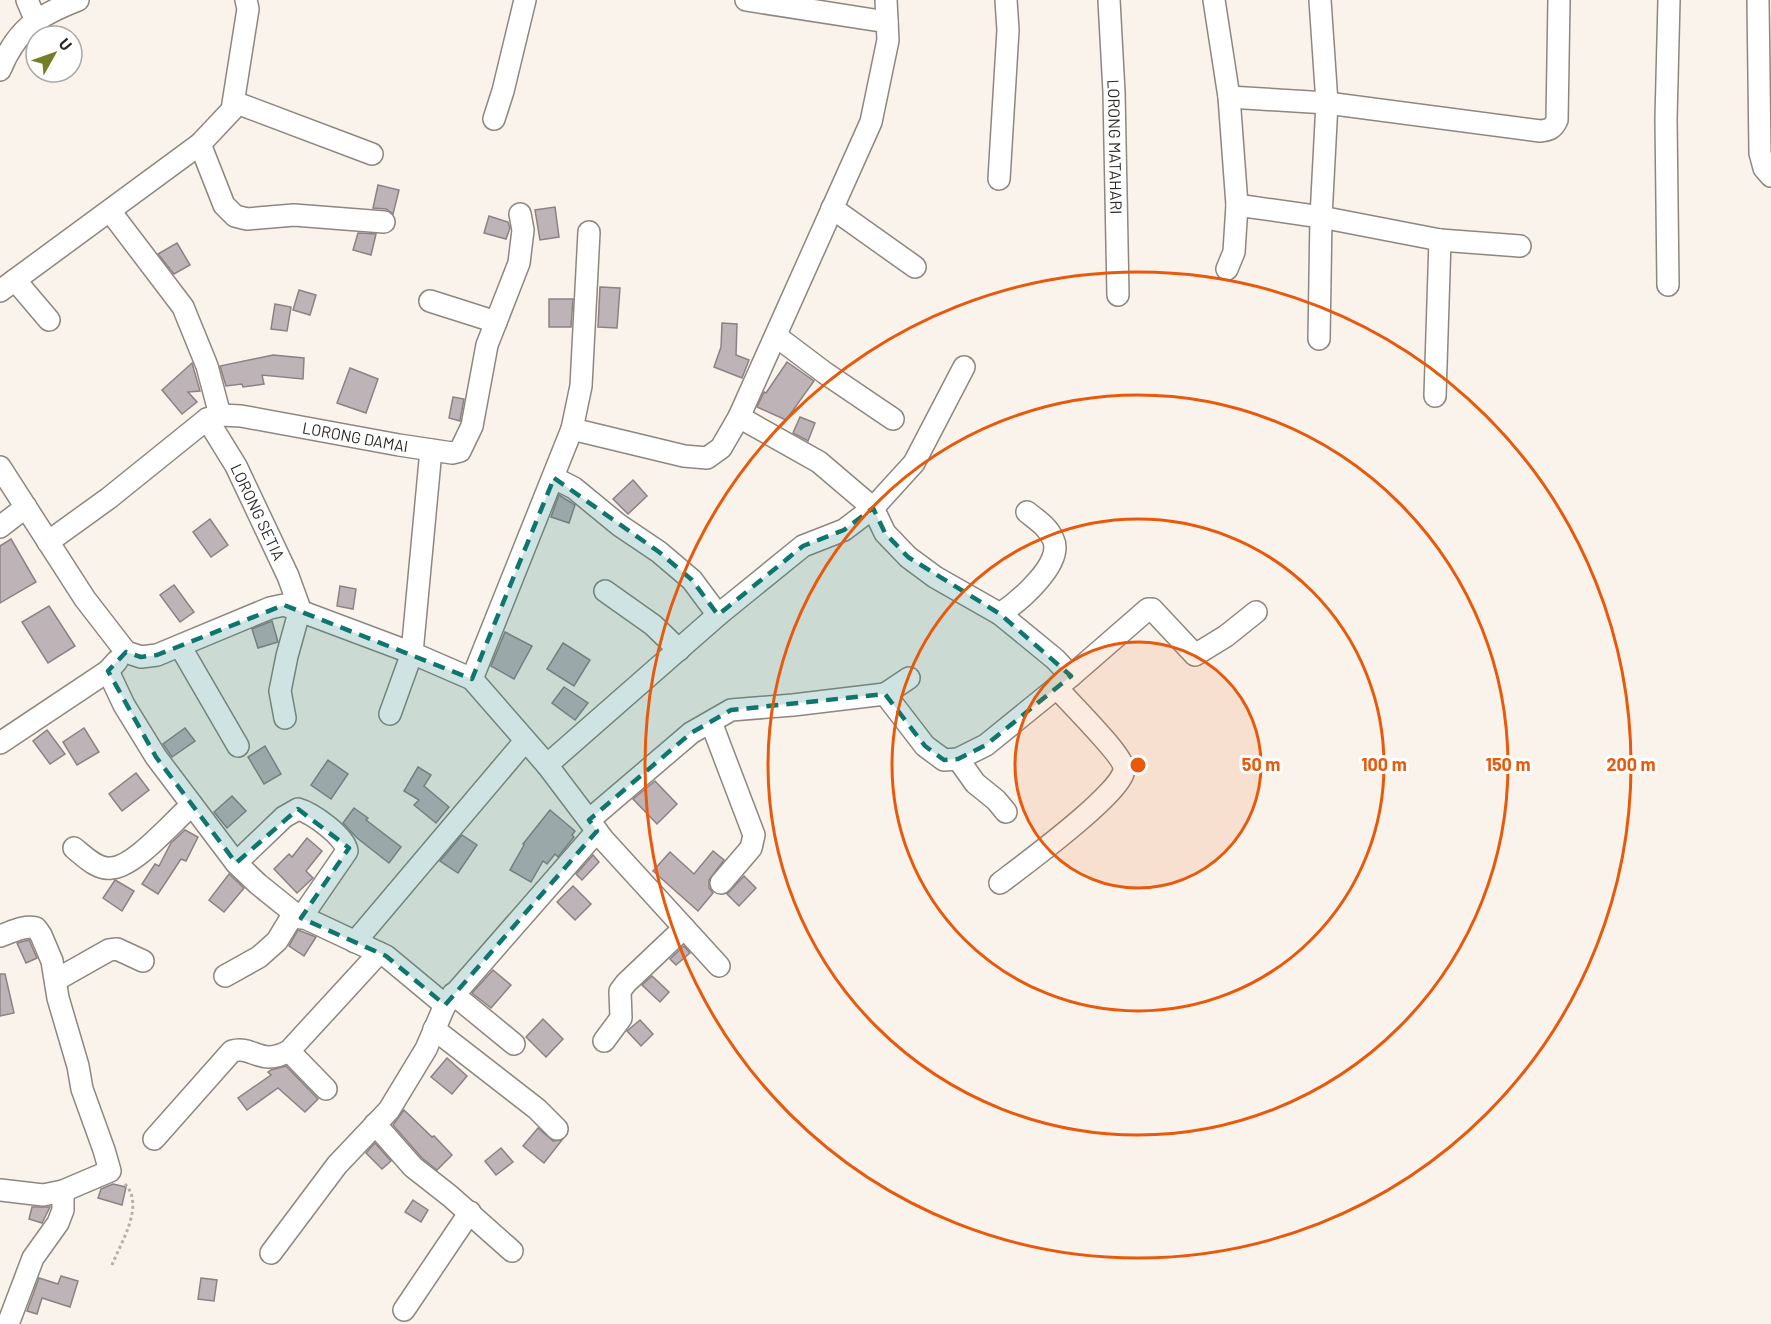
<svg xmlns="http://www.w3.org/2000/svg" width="1771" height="1324" font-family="Barlow,sans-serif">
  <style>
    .building { fill: #beb4b8; stroke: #8c8285; stroke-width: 1.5 }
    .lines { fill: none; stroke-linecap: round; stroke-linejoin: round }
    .minor-casing { stroke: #8d877f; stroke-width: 24 }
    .path { stroke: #b5b0a9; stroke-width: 3; stroke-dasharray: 3 3; stroke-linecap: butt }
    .minor { stroke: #fff; stroke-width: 21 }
    .marked { fill: #0f766e; fill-opacity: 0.2; stroke: #0f766e; stroke-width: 4.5; stroke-dasharray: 12 8; stroke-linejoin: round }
    .ring { fill: none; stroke: #e8590c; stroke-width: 3 }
    .labels { text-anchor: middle; stroke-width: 6; stroke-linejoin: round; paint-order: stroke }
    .street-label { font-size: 16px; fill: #2a2825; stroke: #fff }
    .centre { fill: #e8590c; stroke: #fff; stroke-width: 3 }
    .ring-label { font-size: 18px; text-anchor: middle; font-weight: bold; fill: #e8590c; stroke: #fff; stroke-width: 6; stroke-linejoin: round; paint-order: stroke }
  </style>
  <rect width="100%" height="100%" fill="#faf3eb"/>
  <g class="building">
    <path d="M378,185l21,5 -6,24 -7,-5 -13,-1z"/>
    <path d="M555,207l4,30 -19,3 -5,-30z"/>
    <path d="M489,216l19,6 2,6 -4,11 -22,-6z"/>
    <path d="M358,233l18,1 -5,21 -18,-5z"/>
    <path d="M177,243l13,22 -16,9 -16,-20z"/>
    <path d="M600,287l20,1 -3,40 -19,-1z"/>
    <path d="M299,290l17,5 -6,20 -17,-5z"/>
    <path d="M549,299h24l-2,28h-22z"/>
    <path d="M275,304l16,3 -4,24 -16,-2z"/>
    <path d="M722,323l15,1 -1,31 13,5 -7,18 -28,-11 7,-20z"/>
    <path d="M273,355l31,3 -1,21 -41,-4 2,9 -21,3 -1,-3 -16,2 -6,-20z"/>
    <path d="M787,362l27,19 -28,39 -29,-13 7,-15 2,1z"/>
    <path d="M192,363l8,28 -12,1 9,10 -15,12 -20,-24z"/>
    <path d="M350,368l28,11 -12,34 -29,-10z"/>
    <path d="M453,397l11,2 -4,22 -11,-3z"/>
    <path d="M800,417l15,6 -7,18 -15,-8z"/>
    <path d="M633,480l14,16 -19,18 -15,-15z"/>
    <path d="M559,495l16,10 -6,18 -18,-6z"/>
    <path d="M210,519l18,26 -17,12 -18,-25z"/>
    <path d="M11,539l25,43 -36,21v-57z"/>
    <path d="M174,585l20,27 -14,10 -20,-27z"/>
    <path d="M340,586l16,3 -3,20 -16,-3z"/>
    <path d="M49,606l26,40 -27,17 -26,-41z"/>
    <path d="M272,621l6,21 -20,6 -6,-19z"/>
    <path d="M505,632l27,14 -18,33 -23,-13z"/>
    <path d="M563,643l27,17 -16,26 -27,-17z"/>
    <path d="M564,687l24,16 -13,17 -23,-17z"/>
    <path d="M84,728l15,24 -22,13 -14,-23z"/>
    <path d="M185,728l10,13 -23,16 -9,-13z"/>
    <path d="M47,730l18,24 -15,10 -17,-23z"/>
    <path d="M265,746l16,28 -17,10 -16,-27z"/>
    <path d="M328,760l20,14 -17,25 -20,-14z"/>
    <path d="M418,767l13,8 -7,11 25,21 -13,16 -22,-18 5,-5 -15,-9z"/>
    <path d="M136,773l13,17 -27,21 -13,-17z"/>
    <path d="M655,781l22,23 -20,20 -24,-25z"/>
    <path d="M232,796l14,15 -19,17 -13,-16z"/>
    <path d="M354,808l14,10 -2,2 35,27 -12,16 -32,-25 -14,-15z"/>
    <path d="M550,810l25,21 -3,4 2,2 -16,20 -3,-3 -8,10 -4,-3 -12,21 -21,-12 14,-25 -1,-1z"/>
    <path d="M185,830l13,7 -12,24 -5,-2 -23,35 -16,-10 13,-20 4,2 12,-23z"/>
    <path d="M462,835l15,10 -19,28 -18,-12z"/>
    <path d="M307,838l15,13 -16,20 7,7 -16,15 -23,-24 15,-15 3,3z"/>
    <path d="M713,851l11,9 -15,20v8l4,5 -15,18 -45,-40 17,-19 24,22z"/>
    <path d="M593,855l6,7 -17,18 -6,-6z"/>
    <path d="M229,874l15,14 -20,24 -15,-12z"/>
    <path d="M744,876l12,12 -17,18 -12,-12z"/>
    <path d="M115,880l19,11 -12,20 -19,-13z"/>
    <path d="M573,886l18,18 -16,16 -18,-18z"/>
    <path d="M298,930l18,7 -12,19 -15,-10z"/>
    <path d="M29,940l8,18 -11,5 -9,-20z"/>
    <path d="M684,946l6,7 -14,12 -6,-6z"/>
    <path d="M493,970l18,15 -20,23 -19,-15z"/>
    <path d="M0,974h5l9,39 -14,3z"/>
    <path d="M652,976l17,16 -9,10 -18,-17z"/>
    <path d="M543,1019l20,20 -17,18 -20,-20z"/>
    <path d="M640,1020l13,14 -12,12 -14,-15z"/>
    <path d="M447,1058l20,18 -15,18 -21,-17z"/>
    <path d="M286,1066l32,33 -13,13 -27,-24 -31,22 -9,-12 33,-23 -3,-3 3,-2z"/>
    <path d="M404,1110l28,27 2,-1 18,19 -15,15 -15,-12 -29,-33z"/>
    <path d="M538,1128l15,13 9,-1 -18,23 -21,-17z"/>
    <path d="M375,1143l16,18 -9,8 -16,-16z"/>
    <path d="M501,1148l12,14 -17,13 -11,-14z"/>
    <path d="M113,1184l13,3 -4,18 -24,-7 3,-9z"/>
    <path d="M413,1200l15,10 -7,12 -16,-10z"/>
    <path d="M32,1207h18l-8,16 -13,-4z"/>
    <path d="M61,1276l17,5 -8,26 -28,-9 -5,16 -10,-3 12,-33 19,6z"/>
    <path d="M201,1278l16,2 -3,21 -16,-2z"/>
  </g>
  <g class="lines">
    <g class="minor-casing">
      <g id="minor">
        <path d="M27,0l9,21"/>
        <path d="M746,0l141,22"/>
        <path id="s1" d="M1109,0l5,92 4,203"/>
        <path d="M1214,0l15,97 8,108"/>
        <path d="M1320,0l7,103 -6,114 119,23 80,6"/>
        <path d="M1758,0l2,153 4,15 7,8"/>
        <path d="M0,70c17,-41 37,-54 78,-70"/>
        <path d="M1229,97l98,6 213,28c9,-1 13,-2 17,-11l2,-120"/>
        <path d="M234,102l138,52"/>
        <path d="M494,119l9,-28 22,-91"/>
        <path d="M200,144l24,61 11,11 12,3 47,-4 90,7"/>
        <path d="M999,179l9,-149 -2,-30"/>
        <path d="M832,208l83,59"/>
        <path d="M110,211l73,96 24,59 13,49"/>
        <path d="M1227,269l7,-17 3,-47 84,12 -2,122"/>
        <path d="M15,280l34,40"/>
        <path d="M1668,285l-2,-166 3,-119"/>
        <path d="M0,291l200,-147 32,-34 16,-101 -2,-9"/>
        <path d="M430,301l66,21"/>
        <path d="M776,336l49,37 68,46"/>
        <path d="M1435,396l5,-156"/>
        <path d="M739,417l80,45 54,46 12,25 23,24 27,20 65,37 55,45 16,17"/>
        <path id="s2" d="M207,419l29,47 52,110 12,33 -13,47 -7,35 5,27"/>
        <path d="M572,429l112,27 23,2 14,-10 18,-31 132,-295 17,-82 -2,-40"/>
        <path d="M0,467l85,132 41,53 15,5 16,-2 113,-47 14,-3 128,48 60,26 75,86 56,74 116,127"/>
        <path d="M554,478l20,10 45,37 40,27 33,28 26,35"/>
        <path d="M0,527l26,-20"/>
        <path id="s3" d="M48,542l61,-44 98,-79 13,-4 21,1 158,29 53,8 8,-2 12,-25 15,-81 32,-82 4,-33 -3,-16"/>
        <path d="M605,591l48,34 26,25"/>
        <path d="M1000,614c18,-12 65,-51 53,-75 -5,-12 -16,-19 -26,-27"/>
        <path d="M180,646l58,100"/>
        <path d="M108,671l16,34 32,52 80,106 22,21 36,29 92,43 59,49 -19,44 -37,61 -52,55 -66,88"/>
        <path d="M472,679l100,-250 9,-43 8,-154"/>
        <path d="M885,694l24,-16"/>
        <path d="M390,714l22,-61 19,-203"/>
        <path d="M711,722l43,113 -3,13 -30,35"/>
        <path d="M0,743l108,-72 9,-10"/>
        <path d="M958,759l17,24 21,17 10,12"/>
        <path d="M547,765l171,-150 85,-69 41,-16 29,-22 41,-45 50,-96"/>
        <path d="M589,820l102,-87 40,-23 62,-5 92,-11 40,52 19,14 14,-1 28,-14 85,-69 77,-67h4l43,46 31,-19 30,-24"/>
        <path d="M74,848c10,8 23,22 37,20 24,-1 62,-47 81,-63"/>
        <path d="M236,863l48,-46 14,-8c14,4 47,27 49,42l-46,67"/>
        <path d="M1000,883c21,-16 125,-92 124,-114 0,-13 -56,-68 -67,-81"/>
        <path d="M0,936c12,-4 23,-11 36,-8l5,7 11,26 6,37 20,68 4,23 22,61 6,21 -47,20 -20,4 -43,-5"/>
        <path d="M355,942l170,-201"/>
        <path d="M225,976l34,-19 18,-16 17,-28"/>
        <path d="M56,980l53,-30 8,-1 26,12"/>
        <path d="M453,994l61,50"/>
        <path d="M445,1005l152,-174"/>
        <path d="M434,1029l103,80 20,20"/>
        <path d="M604,1041l17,-23 -1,-27 6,-8 58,-55"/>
        <path d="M289,1051l37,38"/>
        <path d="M375,1124l38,43 37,29 62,55"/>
        <path d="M154,1139l78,-88c21,-6 28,16 57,0l90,-98"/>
        <path d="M404,1310l66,-98"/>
        <path d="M8,1324l25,-66 25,-35 5,-13v-19"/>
      </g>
    </g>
    <path class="path" d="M112,1265c9,-23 34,-61 12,-82"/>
    <use href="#minor" class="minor"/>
  </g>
  <path class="marked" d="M554,478l105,74 33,28 26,35 85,-69 41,-16 29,-22 12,25 23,24 92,57 71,62 -85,69 -28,14 -14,1 -19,-14 -40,-52 -154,16 -40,23 -102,87 8,11 -152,174 -59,-49 -85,-38 48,-70 -51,-39 -62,54 -80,-106 -48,-86 18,-19 15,5 16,-2 127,-50 188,74z"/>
  <circle cx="1138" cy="765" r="123" fill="#e8590c" fill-opacity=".12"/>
  <g class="ring">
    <circle cx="1138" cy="765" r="123"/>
    <circle cx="1138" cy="765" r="246"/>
    <circle cx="1138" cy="765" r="370"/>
    <circle cx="1138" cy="765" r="493"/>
  </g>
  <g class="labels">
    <g class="street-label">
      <text dy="6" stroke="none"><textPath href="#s1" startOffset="147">LORONG MATAHARI</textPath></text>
      <text dy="6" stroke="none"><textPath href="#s3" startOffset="352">LORONG DAMAI</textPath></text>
      <text dy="6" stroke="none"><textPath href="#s2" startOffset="106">LORONG SETIA</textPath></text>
    </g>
  </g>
  <circle cx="1138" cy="765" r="9" class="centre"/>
  <g class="ring-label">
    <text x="1261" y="771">50 m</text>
    <text x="1384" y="771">100 m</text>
    <text x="1508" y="771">150 m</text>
    <text x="1631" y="771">200 m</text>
  </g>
  <g transform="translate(54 54) rotate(50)"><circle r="28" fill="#ffffff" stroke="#aaa9a8" stroke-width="1.5"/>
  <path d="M0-4.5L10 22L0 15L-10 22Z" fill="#757d27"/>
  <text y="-9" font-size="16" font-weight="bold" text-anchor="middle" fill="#2a2825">U</text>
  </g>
</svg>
